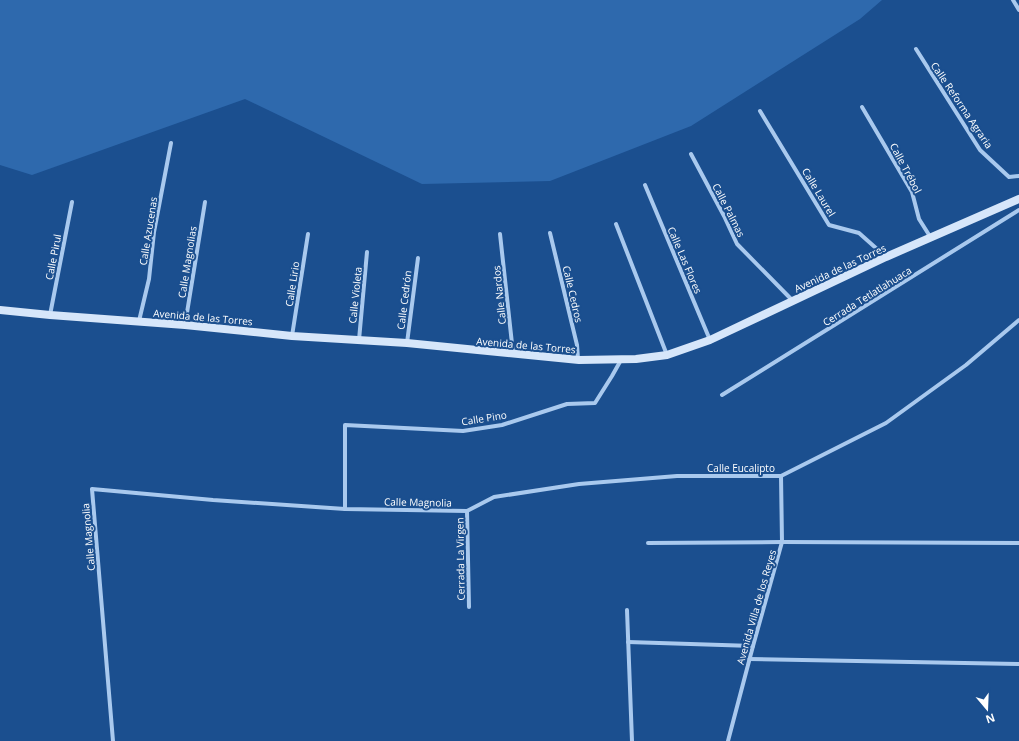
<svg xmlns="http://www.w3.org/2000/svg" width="1019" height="741" font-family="'Open Sans',sans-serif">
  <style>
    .green { fill: #2e69ad }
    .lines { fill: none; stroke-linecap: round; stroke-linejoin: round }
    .street { stroke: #a9c9ee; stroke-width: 4 }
    .secondary { stroke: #d6e6fa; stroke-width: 8 }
    .labels { text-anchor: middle; stroke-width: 4; stroke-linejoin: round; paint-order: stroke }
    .street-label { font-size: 10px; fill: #fff; stroke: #1b4f8f }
  </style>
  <rect width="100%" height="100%" fill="#1b4f8f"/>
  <path class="green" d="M0,0h882l-22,19 -169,107 -141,55 -128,3 -177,-85 -213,76 -32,-10z"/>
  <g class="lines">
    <g class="street">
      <path d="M1013,0l6,10"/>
      <path d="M916,49l64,101 29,27 10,-1"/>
      <path d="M862,107l50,85 7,27 12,19"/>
      <path d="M760,111l69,114 30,8 27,24"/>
      <path d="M691,154l33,62 13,28 56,57"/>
      <path d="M645,185l65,155"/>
      <path d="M616,224l51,131"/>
      <path d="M550,233l27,112 1,14"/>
      <path d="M500,234l13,119"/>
      <path d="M50,315l22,-113"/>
      <path d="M139,321l10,-42 5,-47 17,-89"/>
      <path d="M185,325l20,-123"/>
      <path d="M292,336l16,-102"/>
      <path d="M359,340l8,-88"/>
      <path d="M407,343l11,-85"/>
      <path d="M722,395l297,-185"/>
      <path d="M345,509v-84l118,6 39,-6 65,-21 28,-1 17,-27 9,-16"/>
      <path d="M467,511l2,96"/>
      <path d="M648,543l134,-1 237,1"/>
      <path d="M627,610l5,131"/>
      <path d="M628,642l125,4"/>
      <path d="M749,659l270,5"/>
      <path d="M113,741l-21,-252 121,11 132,9 122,2 27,-14 85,-13 98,-8h104l105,-53 80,-58 53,-45"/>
      <path d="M728,741l25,-95 29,-104 -1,-66"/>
    </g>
    <path class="secondary" d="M0,310l50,5 135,10 107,11 115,7 172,17 57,-1 31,-4 43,-15 176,-83 133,-58"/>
  </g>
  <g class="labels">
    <g class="street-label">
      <text transform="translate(962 105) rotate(56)" y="4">Calle Reforma Agraria</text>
      <text transform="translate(906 168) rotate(62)" y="4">Calle Trébol</text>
      <text transform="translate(819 192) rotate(59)" y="4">Calle Laurel</text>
      <text transform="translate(729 210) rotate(63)" y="4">Calle Palmas</text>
      <text transform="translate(148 231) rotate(-81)" y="4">Calle Azucenas</text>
      <text transform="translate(53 257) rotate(-79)" y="4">Calle Pirul</text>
      <text transform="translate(685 260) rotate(67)" y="4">Calle Las Flores</text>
      <text transform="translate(187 262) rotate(-81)" y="4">Calle Magnolias</text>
      <text transform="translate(840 268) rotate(-25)" y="4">Avenida de las Torres</text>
      <text transform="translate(292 284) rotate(-81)" y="4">Calle Lirio</text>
      <text transform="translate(573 294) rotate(77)" y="4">Calle Cedros</text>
      <text transform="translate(355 295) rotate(-84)" y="4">Calle Violeta</text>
      <text transform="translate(499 295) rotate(-96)" y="4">Calle Nardos</text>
      <text transform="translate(867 296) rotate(-32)" y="4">Cerrada Tetlatlahuaca</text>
      <text transform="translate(404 300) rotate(-83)" y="4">Calle Cedrón</text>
      <text transform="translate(203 317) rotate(5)" y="4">Avenida de las Torres</text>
      <text transform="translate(526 345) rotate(5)" y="4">Avenida de las Torres</text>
      <text transform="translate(484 418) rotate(-9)" y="4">Calle Pino</text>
      <text x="741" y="472">Calle Eucalipto</text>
      <text transform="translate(418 502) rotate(1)" y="4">Calle Magnolia</text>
      <text transform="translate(88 537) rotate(-95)" y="4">Calle Magnolia</text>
      <text transform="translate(460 559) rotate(-91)" y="4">Cerrada La Virgen</text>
      <text transform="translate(756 607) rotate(-74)" y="4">Avenida Villa de los Reyes</text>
    </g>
  </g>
  <g transform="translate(987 709) rotate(161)" stroke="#1b4f8f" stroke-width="3" paint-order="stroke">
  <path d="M0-3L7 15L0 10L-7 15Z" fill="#ffffff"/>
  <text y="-6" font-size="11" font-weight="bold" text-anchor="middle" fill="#ffffff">N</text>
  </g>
</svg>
